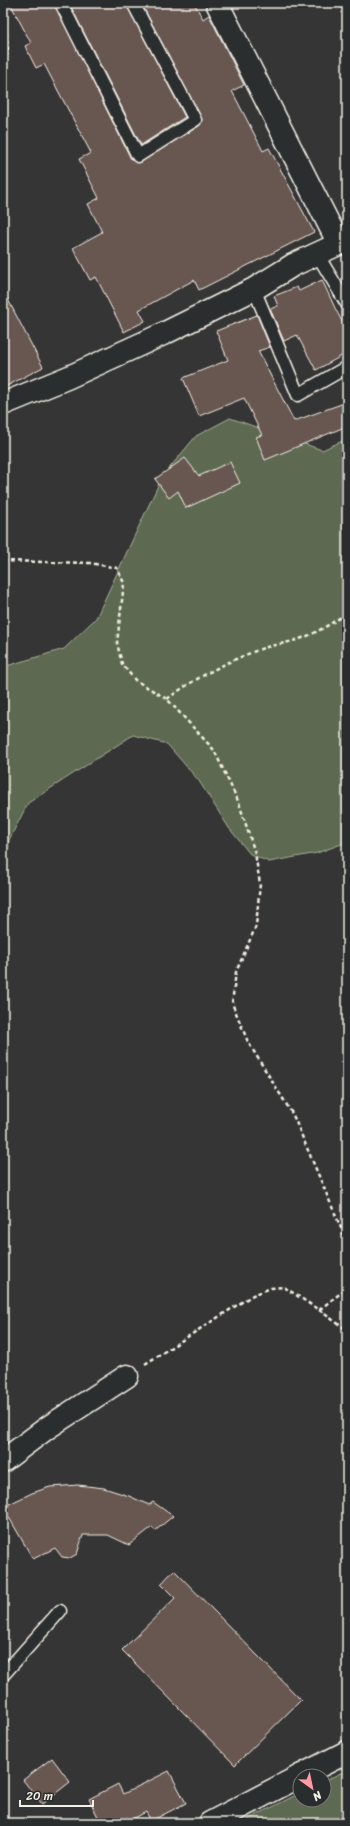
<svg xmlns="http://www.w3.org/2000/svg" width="350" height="1826" font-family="Sriracha,sans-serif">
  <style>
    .green { fill: #5d6a51; stroke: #a8ae9c }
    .building { fill: #685651; stroke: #f4f1e8 }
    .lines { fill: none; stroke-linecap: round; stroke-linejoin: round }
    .service-casing { stroke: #f4f1e8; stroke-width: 15 }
    .minor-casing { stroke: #f4f1e8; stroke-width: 25 }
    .path { stroke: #f4f1e8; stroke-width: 2.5; stroke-dasharray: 4 3; stroke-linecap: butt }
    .service { stroke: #2a2d2e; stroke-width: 12 }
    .minor { stroke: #2a2d2e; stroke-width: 22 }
  </style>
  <rect width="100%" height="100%" fill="#363535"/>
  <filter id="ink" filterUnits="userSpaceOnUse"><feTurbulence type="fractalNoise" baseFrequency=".025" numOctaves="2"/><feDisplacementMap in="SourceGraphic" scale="8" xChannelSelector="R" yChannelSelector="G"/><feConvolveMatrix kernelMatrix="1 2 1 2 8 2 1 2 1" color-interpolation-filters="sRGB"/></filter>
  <g filter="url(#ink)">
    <g class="green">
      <path d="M230,418l92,32 25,-11v403l-30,11 -48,9 -19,-8 -21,-26 -30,-47 -32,-37 -34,-9 -105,68 -19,37 -6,57v-230l61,-18 32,-31 66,-141 34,-41z"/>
      <path d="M347,1770v53h-106l59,-30v7h24v-19z"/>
    </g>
    <g class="building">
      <path d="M10,3h44l77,156 7,4 61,-37 3,-6 -61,-117h53l9,16 6,-4 35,70 -12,6 31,60 6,-3 45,84 -115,58 -5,-10 -55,30 6,11 -21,11 -28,-55 -6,3 -17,-32 29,-16 -14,-28 11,-6 -20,-39 12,-6 -47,-89 -8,4 -11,-22 6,-3z"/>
      <path d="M69,3h57l59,114 -44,28z"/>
      <path d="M322,280l13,28 12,23v22l-31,17 -19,-35 -13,6 -14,-32 8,-3 -4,-10 23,-9 2,4z"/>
      <path d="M3,290l40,77 -40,21z"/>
      <path d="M257,315l13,32 -12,4 36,70 53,-19v24l-82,34 -9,-23 6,-2 -18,-37 -45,18 -16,-38 45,-18 -12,-29z"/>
      <path d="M185,458l14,18 31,-14 10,21 -54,25 -8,-17 -9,7 -14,-19z"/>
      <path d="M78,1485l26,3 25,8 20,9 4,-3 20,14 -18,15 -3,-4 -23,18 -21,-10h-25l-6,19 -7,4 -8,-1 -7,-9 -22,11 -30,-52 29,-14 18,-6z"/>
      <path d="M174,1570l127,130 -66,65 -113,-115 53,-52 -14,-14z"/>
      <path d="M52,1758l18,24 -28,22 -19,-24z"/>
      <path d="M169,1771l17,32 -35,18 -5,-9 -21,11h-24l-12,-24 29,-15 5,10z"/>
    </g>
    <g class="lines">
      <g class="service-casing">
        <g id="service">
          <path d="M61,3l77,153 57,-36 -62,-117"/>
          <path d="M317,254l30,50"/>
          <path d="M254,289l44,106 49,-28"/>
          <path d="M3,1675l57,-64"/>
        </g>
      </g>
      <g class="minor-casing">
        <g id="minor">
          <path d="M217,3l122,241"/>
          <path d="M3,404l66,-27 94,-43 91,-45 39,-24 54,-25"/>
          <path d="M3,1461l44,-33 80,-52"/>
          <path d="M300,1776l47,-24"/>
          <path d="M210,1823l90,-47"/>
        </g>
      </g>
      <g class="path">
        <path d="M3,27l3,3 2,23 -5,6"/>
        <path d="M3,561l87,2 27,5 7,15 -7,60 5,21 13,16 32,19 47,51 25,53 16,50 5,31 -4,42 -20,46 -4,31 16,39 45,73 54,127"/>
        <path d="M167,699c27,-20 59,-37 91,-49 12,-5 26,-6 38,-10 18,-5 36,-17 51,-27"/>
        <path d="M319,1310l28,20"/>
        <path d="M145,1364l108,-69 18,-7 13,-1 35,23 28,-22"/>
      </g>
      <use href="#service" class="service"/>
      <use href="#minor" class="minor"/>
    </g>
  </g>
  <rect width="350" height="1826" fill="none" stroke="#2a2d2e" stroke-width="16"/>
  <rect x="8" y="8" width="334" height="1810" fill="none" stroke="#f4f1e8" stroke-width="1.5" filter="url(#ink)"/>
  <g transform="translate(312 1788) rotate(147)"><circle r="19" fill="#2a2d2e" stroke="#7b7b78"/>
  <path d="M0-3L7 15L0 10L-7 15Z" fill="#ff9aa2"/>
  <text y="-6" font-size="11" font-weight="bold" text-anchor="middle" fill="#f4f1e8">N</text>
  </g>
  <path d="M20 1800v6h73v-6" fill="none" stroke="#f4f1e8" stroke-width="2"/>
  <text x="26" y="1800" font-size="12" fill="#f4f1e8" stroke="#2a2d2e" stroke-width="3" paint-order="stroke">20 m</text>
</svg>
